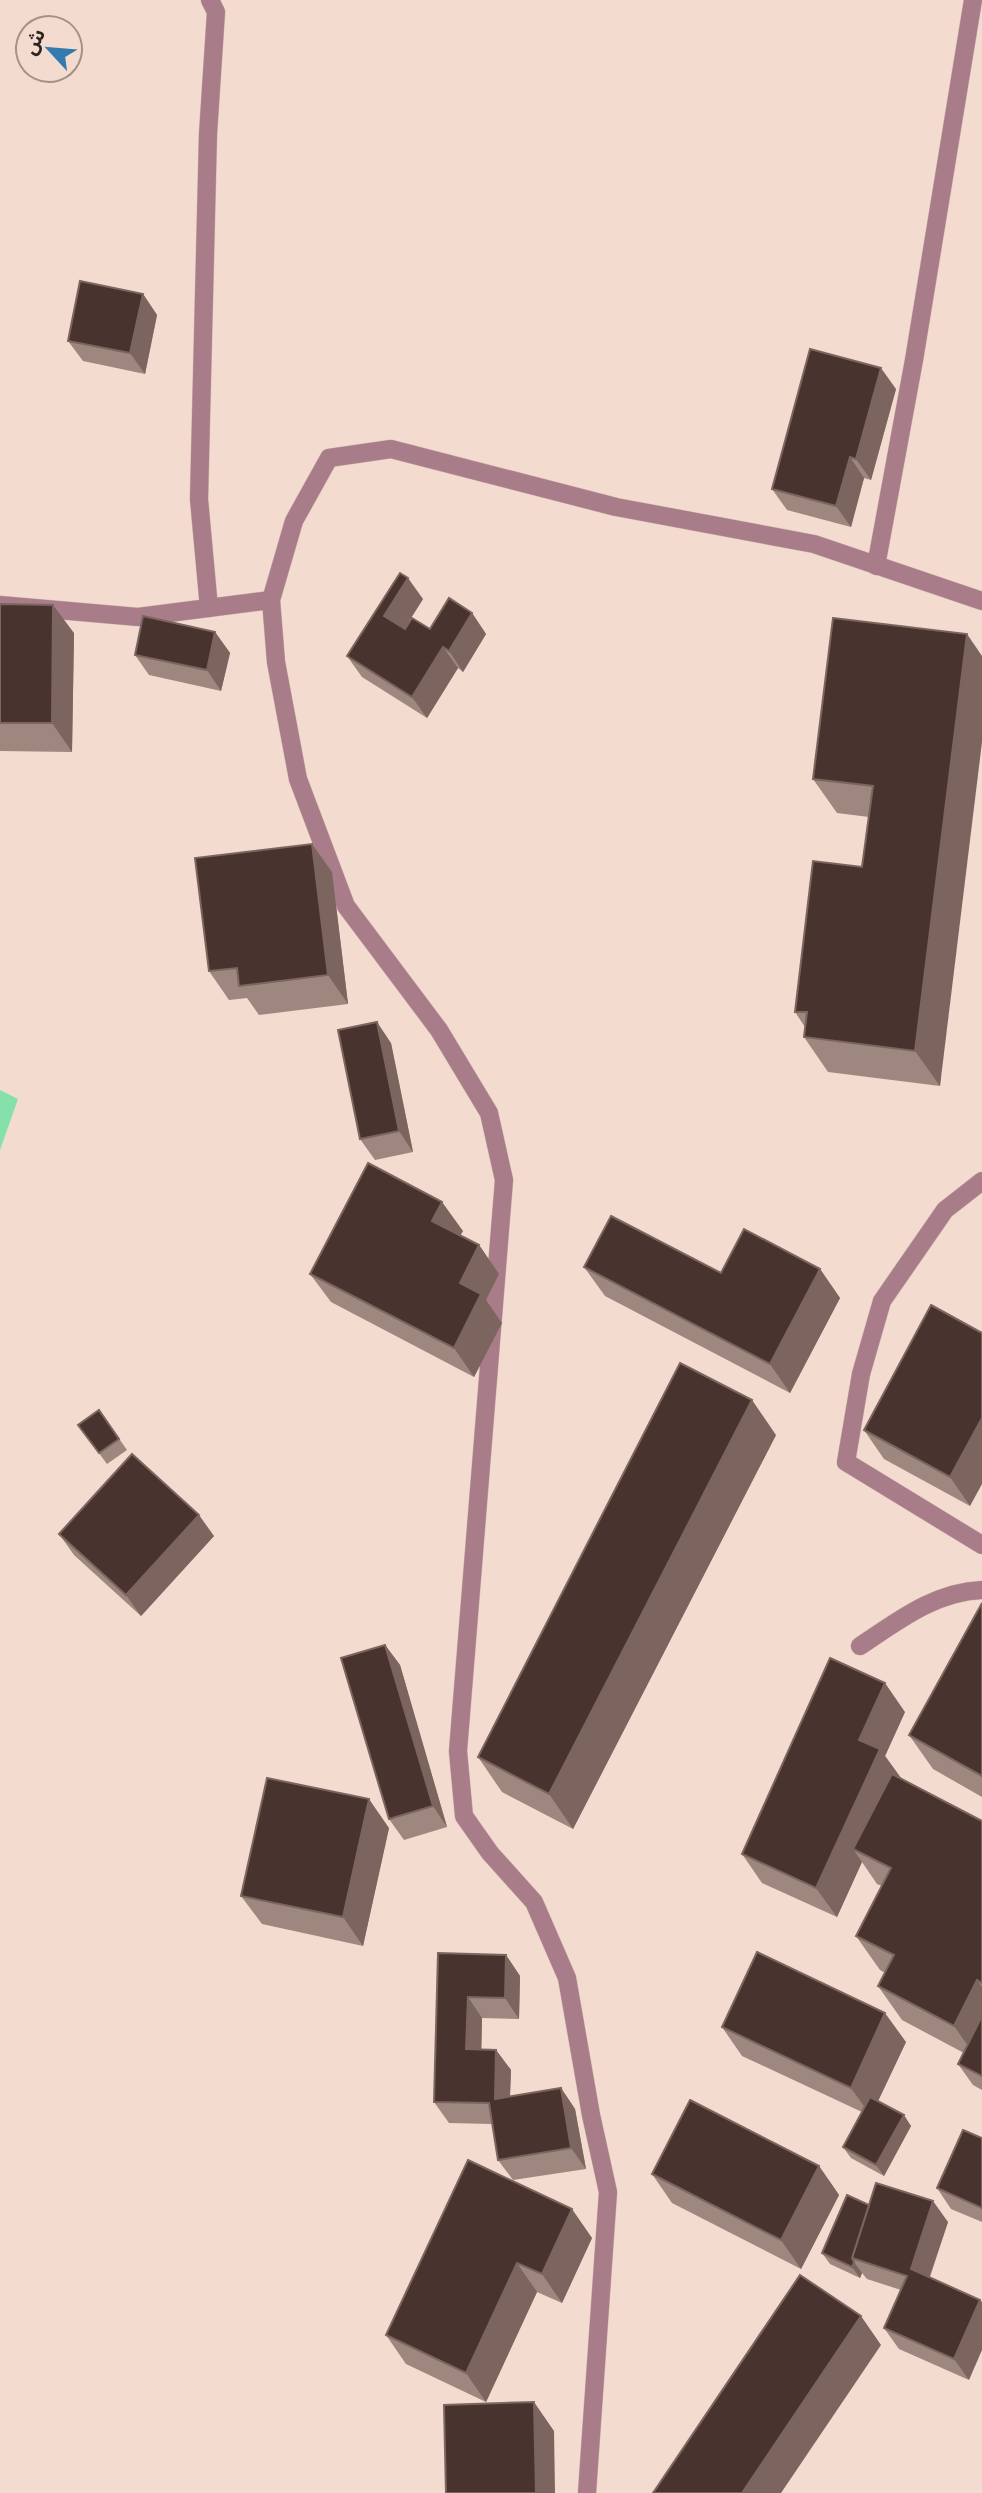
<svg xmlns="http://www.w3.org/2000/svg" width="982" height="2493" font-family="Signika,'Noto Sans Arabic',sans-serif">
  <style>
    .green { fill: #83e1a9 }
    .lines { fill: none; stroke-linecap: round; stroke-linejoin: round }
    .minor-casing { stroke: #d0bab0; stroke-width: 19 }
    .minor { stroke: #a97c8a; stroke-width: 18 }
    .wall { fill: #9e877e }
    .shaded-wall { fill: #7c655e }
    .building { fill: #48332e; stroke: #7c655e; stroke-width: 2 }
  </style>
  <rect width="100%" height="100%" fill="#f4dbcf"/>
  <path class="green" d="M0,1090l18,9 -18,51z"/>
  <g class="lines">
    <g class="minor-casing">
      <g id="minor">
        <path d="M876,566l38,-206 59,-360"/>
        <path d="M0,605l138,12 133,-17"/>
        <path d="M209,608l-10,-109 9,-365 8,-122 -6,-12"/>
        <path d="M982,1181l-37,29 -63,91 -21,73 -15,88 136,83"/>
        <path d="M860,1646c38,-25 74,-54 122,-56"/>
        <path d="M587,2493l21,-301 -17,-77 -24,-137 -33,-76 -44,-49 -26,-37 -6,-65 46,-571 -15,-67 -50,-83 -93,-124 -48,-127 -22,-117 -5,-62 23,-79 35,-63 62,-9 225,58 198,37 168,57"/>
      </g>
    </g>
    <use href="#minor" class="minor"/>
  </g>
  <g class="wall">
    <path d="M143,294l14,21 -12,59 -62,-13 -15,-20z"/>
    <path d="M896,389l-25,91 -7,-2 -13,49 -64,-17 -15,-21z"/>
    <path d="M423,599l-19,30h26l42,-16 14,21 -23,38 -5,-4 -31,50 -65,-41 -15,-21z"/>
    <path d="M0,604l74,29 -2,119 -72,-1z"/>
    <path d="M215,632l15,21 -9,38 -72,-16 -14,-20z"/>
    <path d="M967,634l-27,452 -112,-14 -24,-35 1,-10 -10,-15 67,-145 7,-50 -32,-4 -24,-34z"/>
    <path d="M312,844l20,28 16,132 -89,11 -12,-17 -18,2 -20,-29z"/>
    <path d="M391,1043l22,109 -38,8 -15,-21z"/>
    <path d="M463,1231l-3,4 19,10 20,29 -13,26 16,23 -28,54 -143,-75 -21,-28z"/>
    <path d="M584,1267l137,6 99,-4 20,29 -50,95 -185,-97z"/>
    <path d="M931,1305l39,201 -86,-47 -20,-29z"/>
    <path d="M99,1410l28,40 -20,14 -29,-39z"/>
    <path d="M776,1435l-203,394 -71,-37 -24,-35z"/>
    <path d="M59,1534l155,2 -73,80 -67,-61z"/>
    <path d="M982,1603v194l-49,-28 -24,-34z"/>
    <path d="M385,1645l15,20 47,162 -43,13 -15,-21z"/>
    <path d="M905,1712l-20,44 16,22 81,43v269l-9,-5 -15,-21 6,-11 -62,-33 -24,-34 7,-13 -5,-3 -24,-34 26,-50 -5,-2 -15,-22 -25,55 -75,-34 -20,-29z"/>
    <path d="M389,1828l-26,118 -101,-22 -21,-28z"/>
    <path d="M438,1953l68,2 14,21 -1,43 -37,-1 -1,31 15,1 15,20 -1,26 51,-8 14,21 11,60 -73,11 -15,-20 -6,-36 -43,-1 -15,-21z"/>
    <path d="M722,2027l184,15 -28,59 33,25 -27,50 -33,-18 -8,-11 19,-35 -120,-56z"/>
    <path d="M982,2138v84l-31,-13 -14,-21z"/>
    <path d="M468,2160l124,78 -30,65 -25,-11 -51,110 -80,-38 -20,-29z"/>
    <path d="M819,2166l20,29 -38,74 -129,-66 -20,-29z"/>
    <path d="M869,2205l79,17 -18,55 39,103 -70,-31 -15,-21 17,-38 -34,-11 -5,-6 -2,5 -30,-14 -8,-11z"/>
  </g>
  <g class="shaded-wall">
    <path d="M143,294l14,21 -12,59 -15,-21z"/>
    <path d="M881,368l15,21 -25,91 -15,-21z"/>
    <path d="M850,457l14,21 -13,49 -15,-21z"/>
    <path d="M408,578l15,21 -24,38 -15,-21z"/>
    <path d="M53,605l21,28 -2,119 -20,-29z"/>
    <path d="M472,613l14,21 -23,38 -14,-21z"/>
    <path d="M215,632l15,21 -9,38 -14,-21z"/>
    <path d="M967,634l15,22v86l-42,344 -25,-35z"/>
    <path d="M443,647l15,21 -31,50 -15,-21z"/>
    <path d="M312,844l20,28 16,132 -20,-29z"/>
    <path d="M377,1022l14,21 22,109 -14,-21z"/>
    <path d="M442,1202l21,29 -11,19 -20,-29z"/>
    <path d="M479,1245l20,29 -13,26 16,23 -28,54 -20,-29 6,-65z"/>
    <path d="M820,1269l20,29 -50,95 -20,-29z"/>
    <path d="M752,1400l24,35 -203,394 -24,-35z"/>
    <path d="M982,1418v66l-12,22 -20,-29z"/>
    <path d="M199,1515l15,21 -73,80 -15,-21z"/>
    <path d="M385,1645l15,20 47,162 -14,-21z"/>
    <path d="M885,1683l20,29 -20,44 16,22 -48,71 9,13 -25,55 -21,-29 43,-148z"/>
    <path d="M369,1799l20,29 -26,118 -20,-29z"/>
    <path d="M506,1955l14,21 -1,43 -14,-21z"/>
    <path d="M977,1980l5,7v66l-4,7 -24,-34z"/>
    <path d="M468,1997l14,21 -1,52 -15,-21z"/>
    <path d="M885,2013l21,29 -35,74 -20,-28z"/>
    <path d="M496,2050l15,20 -2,50 -14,-21z"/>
    <path d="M561,2088l14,21 11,60 -15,-21z"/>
    <path d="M904,2115l7,11 -27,50 -8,-11z"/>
    <path d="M819,2166l20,29 -38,74 -20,-29z"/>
    <path d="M933,2201l15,21 -23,68 -14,-21z"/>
    <path d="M572,2209l20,29 -30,65 -20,-29z"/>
    <path d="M854,2262l8,11 -2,5 -8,-11z"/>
    <path d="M517,2263l20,29 -51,110 -20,-29z"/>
    <path d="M980,2300l2,2v48l-13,30 -15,-21z"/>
    <path d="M861,2316l20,29 -100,148h-39z"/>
    <path d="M534,2402l20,29 1,62h-19z"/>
  </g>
  <g class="building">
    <path d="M80,281l63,13 -13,59 -62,-12z"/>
    <path d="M810,349l71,19 -25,91 -6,-2 -14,49 -64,-17z"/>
    <path d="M400,573l8,5 -24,38 21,13 7,-11 18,11 19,-31 23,15 -23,38 -6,-4 -31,50 -65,-41z"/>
    <path d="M0,604l53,1 -1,118h-52z"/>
    <path d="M143,616l72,16 -8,38 -72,-15z"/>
    <path d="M833,618l134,16 -52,417 -111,-14 3,-25h-12l18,-151 49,6 11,-81 -60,-7z"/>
    <path d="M312,844l16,131 -89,11 -2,-18 -28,3 -14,-113z"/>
    <path d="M377,1022l22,109 -39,8 -22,-109z"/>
    <path d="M368,1163l74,39 -10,19 47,24 -19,38 21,11 -27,54 -144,-74z"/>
    <path d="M611,1216l110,57 23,-44 76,40 -50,95 -186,-97z"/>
    <path d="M931,1305l51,28v85l-32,59 -86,-47z"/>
    <path d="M680,1363l72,37 -203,394 -71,-37z"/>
    <path d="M99,1410l20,29 -20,14 -21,-28z"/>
    <path d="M132,1454l67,61 -73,80 -67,-61z"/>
    <path d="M982,1603v173l-73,-41z"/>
    <path d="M385,1645l48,161 -44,13 -48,-161z"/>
    <path d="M830,1658l55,25 -26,57 21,9 -64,139 -74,-34z"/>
    <path d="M892,1774l90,47v162l-5,-3 -23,46 -76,-40 16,-31 -38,-19 35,-68 -38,-19z"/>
    <path d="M267,1778l102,21 -26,118 -102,-21z"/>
    <path d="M757,1952l128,61 -34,75 -129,-61z"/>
    <path d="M438,1953l68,2 -1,43 -37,-1 -2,52 30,1 -1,49 66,-11 10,60 -73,12 -9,-57 -55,-1z"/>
    <path d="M982,2016v60l-24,-12z"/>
    <path d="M870,2097l34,18 -28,50 -33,-18z"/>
    <path d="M690,2100l129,66 -38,74 -129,-66z"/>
    <path d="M963,2130l19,8v70l-45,-20z"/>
    <path d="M468,2160l104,49 -30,65 -25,-11 -51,110 -80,-38z"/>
    <path d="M876,2183l57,18 -22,68 69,31 -26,59 -70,-31 23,-52 -55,-18z"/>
    <path d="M847,2195l22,10 -17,53 2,4 -2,5 -30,-14z"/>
    <path d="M800,2275l61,41 -119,177h-89z"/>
    <path d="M534,2402l2,91h-90l-2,-88z"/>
  </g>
  <g transform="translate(49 49) rotate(296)"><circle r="33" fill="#f4dbcf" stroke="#a49289" stroke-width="2"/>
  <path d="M0-5L12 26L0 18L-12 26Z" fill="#337aaf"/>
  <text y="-10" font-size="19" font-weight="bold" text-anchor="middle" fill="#2d2420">ش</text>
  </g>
</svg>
